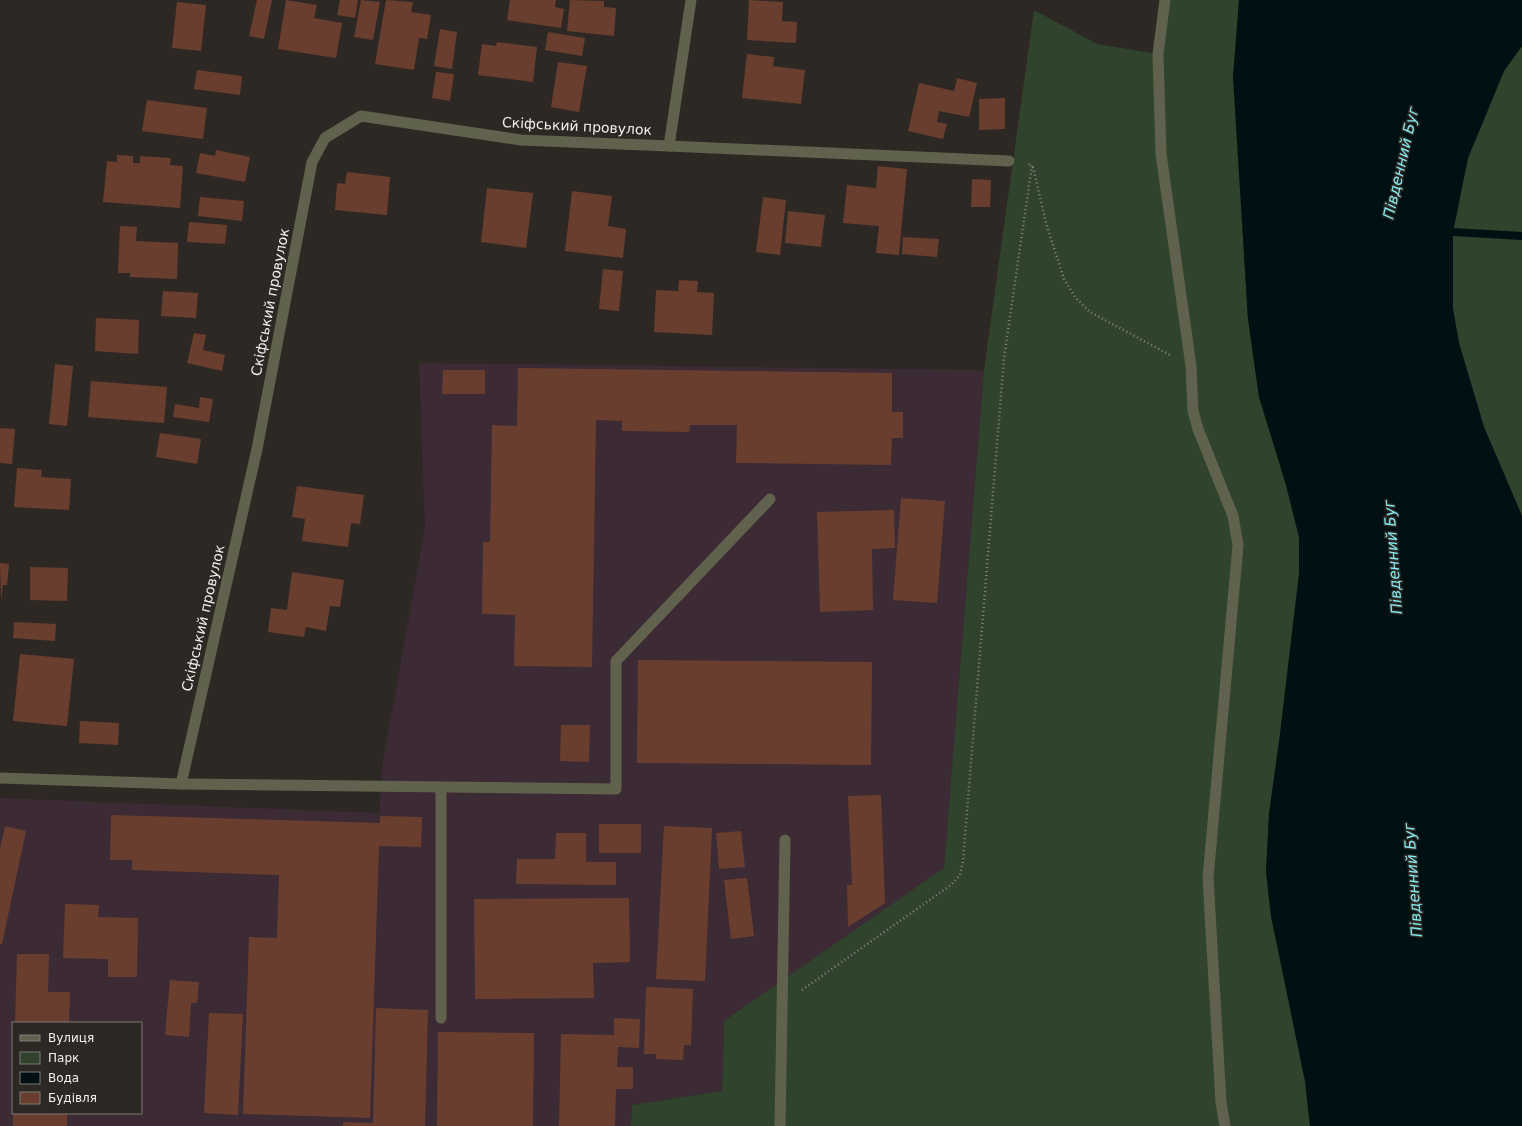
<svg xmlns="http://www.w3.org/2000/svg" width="1522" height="1126" font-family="'DejaVu Sans',sans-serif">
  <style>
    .industrial { fill: #3c2b34; fill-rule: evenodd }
    .green { fill: #30432d }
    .water { fill: #011113 }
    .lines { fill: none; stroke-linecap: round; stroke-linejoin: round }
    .stream { stroke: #011113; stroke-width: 8 }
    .building { fill: #693e2f }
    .path { stroke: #8b8683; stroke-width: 2.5; stroke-dasharray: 1 3; stroke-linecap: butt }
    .service { stroke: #60624e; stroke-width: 11 }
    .minor { stroke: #60624e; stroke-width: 11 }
    .labels { text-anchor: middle; stroke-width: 3; stroke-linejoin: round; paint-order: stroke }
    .street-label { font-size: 14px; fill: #f3efec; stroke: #2e2824 }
    .water-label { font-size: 15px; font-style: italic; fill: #85ecf1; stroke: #2e2824 }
  </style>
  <rect width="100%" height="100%" fill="#2e2824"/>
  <path class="industrial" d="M419,363l565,7 -40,499 -220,152 -2,70 -90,14 -1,21h-631v-328l379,15 4,-51 42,-235zM13,1023h128v90h-128z"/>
  <g class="green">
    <path d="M1165,0h74l-6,77 15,242 11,78 27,88 13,52v37l-19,160 -11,80 -3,58 5,44 34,165 5,45h-679l1,-21 90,-14 2,-70 220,-153 40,-498 50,-360 63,34 61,10z"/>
    <path d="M1522,46v470l-38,-89 -25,-84 -6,-34v-77l15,-74 36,-87z"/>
  </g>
  <path class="water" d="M1239,0h283v46l-18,25 -36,87 -15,74v77l6,34 25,84 38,89v610h-212l-5,-45 -34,-165 -5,-44 3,-58 11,-80 19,-160v-37l-13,-52 -27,-88 -11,-78 -15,-242z"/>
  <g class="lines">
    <path class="stream" d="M1443,230l10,2 69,4"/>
  </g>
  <g class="building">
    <path d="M257,0h15l-8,39 -15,-3z"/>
    <path d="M286,0l31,5 -3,13 28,5 -6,35 -58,-9z"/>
    <path d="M340,0h18l-3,18 -18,-3z"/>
    <path d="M361,0l19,2 -7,38 -19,-3z"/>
    <path d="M386,0l27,2 -2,10 20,3 -4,24 -8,-1 -5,32 -39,-6z"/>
    <path d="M510,0h46l-1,7 9,2 -3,19 -54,-8z"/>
    <path d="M570,0l34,1v6l12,1 -2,28 -47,-5z"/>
    <path d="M749,0l34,2 -1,19 15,1 -1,21 -49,-3z"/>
    <path d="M177,2l29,3 -5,46 -29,-3z"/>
    <path d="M440,29l17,3 -5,37 -18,-3z"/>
    <path d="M548,32l37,6 -3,18 -37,-6z"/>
    <path d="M497,42l40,5 -4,35 -55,-7 4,-31 14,2z"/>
    <path d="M747,54l27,3 -1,9 32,4 -4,34 -59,-6z"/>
    <path d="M558,62l29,4 -8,46 -28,-5z"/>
    <path d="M197,70l45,6 -2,19 -46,-6z"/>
    <path d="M436,72l18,2 -4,27 -18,-3z"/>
    <path d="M957,78l20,5 -8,34 -30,-6 -2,11 10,2 -4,15 -35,-8 11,-48 35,8z"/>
    <path d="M1005,98v31l-26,1v-31z"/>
    <path d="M147,100l60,8 -4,31 -61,-8z"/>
    <path d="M216,150l34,7 -5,25 -49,-9 4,-20 15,3z"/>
    <path d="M117,155l16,1v7h7v-7l31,2 -1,7 13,1 -3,42 -77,-6 4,-41 10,1z"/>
    <path d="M878,166l29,3 -8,86 -23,-2 3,-27 -36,-3 4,-38 29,3z"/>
    <path d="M347,172l43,5 -3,38 -52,-5 2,-27 8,1z"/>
    <path d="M972,179l19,1 -1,27h-19z"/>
    <path d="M487,188l46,5 -7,55 -45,-6z"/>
    <path d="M572,191l40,5 -4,30 18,3 -3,29 -58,-7z"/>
    <path d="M200,197l44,4 -2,20 -44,-5z"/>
    <path d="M763,197l23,3 -6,55 -24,-3z"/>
    <path d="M788,211l37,4 -4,32 -36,-4z"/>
    <path d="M189,222l38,3 -2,19 -38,-2z"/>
    <path d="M120,226l17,1 -1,14 42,2 -1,36 -47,-2v-4h-12z"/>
    <path d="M903,237l36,2 -2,18 -35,-3z"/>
    <path d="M603,269l20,2 -4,40 -20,-2z"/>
    <path d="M679,280l19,1 -1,11 17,1 -2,42 -58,-3 2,-42 22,1z"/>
    <path d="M163,291l35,2 -2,25 -35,-2z"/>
    <path d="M96,318l43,2 -1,34 -43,-3z"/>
    <path d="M194,333l12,2 -3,15 22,5 -3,16 -35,-8z"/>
    <path d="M55,364l18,2 -6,60 -18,-2z"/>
    <path d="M518,368l374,5v39h11v26h-11l-1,27 -155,-2 1,-38h-47l-1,7 -67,-1v-10l-26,-1 -4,247 -78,-1 1,-51 -33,-1 1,-72h7l2,-117 25,1z"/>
    <path d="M443,370h42v24h-43z"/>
    <path d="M91,381l76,6 -3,36 -76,-6z"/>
    <path d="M200,397l13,2 -4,23 -36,-5 2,-13 24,4z"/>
    <path d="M0,428l15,1 -3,35 -12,-1z"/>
    <path d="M160,433l41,6 -4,25 -41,-7z"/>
    <path d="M17,468l25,2 -1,7 30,2 -2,31 -55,-3z"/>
    <path d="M297,486l67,9 -4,29 -9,-1 -3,24 -46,-6 3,-22 -13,-2z"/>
    <path d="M901,498l44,3 -8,102 -44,-3z"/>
    <path d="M894,510l1,38 -23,1 1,61 -53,2 -3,-100z"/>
    <path d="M0,563l9,1 -2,21h-4l-2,15z"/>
    <path d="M30,567l38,1 -1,33 -37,-1z"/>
    <path d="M292,572l52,8 -4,27 -10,-1 -4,25 -20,-4 -2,10 -36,-5 3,-24 16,2z"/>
    <path d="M14,622l42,2 -1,17 -42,-3z"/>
    <path d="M20,654l54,5 -7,67 -54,-5z"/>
    <path d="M638,660l234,2 -1,103 -234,-2z"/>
    <path d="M80,721l39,2 -1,22 -39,-2z"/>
    <path d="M561,725h29l-1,37 -29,-1z"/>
    <path d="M881,795l4,108 -37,24 -1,-42h5l-4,-89z"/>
    <path d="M111,815l269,8v-7l42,1 -1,30 -42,-1 -9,272 -127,-4 6,-177 28,1 2,-63 -147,-5v-10h-22z"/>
    <rect x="599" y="824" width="42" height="29"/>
    <path d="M5,826l21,5 -24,113h-2v-95z"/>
    <path d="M664,826l48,2 -7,153 -49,-2z"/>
    <path d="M741,831l4,36 -26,2 -3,-36z"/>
    <path d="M556,833h30v29h30v23l-100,-1 1,-25h38z"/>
    <path d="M747,878l7,58 -23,3 -7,-59z"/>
    <path d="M629,898l1,64 -37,1 1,35 -119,1 -1,-100z"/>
    <path d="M65,904l34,1 -1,12 40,1 -1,59h-29v-18l-45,-1z"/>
    <path d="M17,954h32l-1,38h22l-1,31h-54z"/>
    <path d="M170,980l29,2 -2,21h-6l-2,34 -24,-2z"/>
    <path d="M646,987l47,2 -2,56h-7l-1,15 -27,-1v-5h-12z"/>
    <path d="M376,1008l52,2 -3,116h-82v-4l30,1z"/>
    <path d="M209,1013l34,1 -5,101 -34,-2z"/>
    <path d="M614,1018l26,1 -1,29 -21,-1 -1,20h16v22h-17l-1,37h-56l2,-92 53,1z"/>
    <path d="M438,1032l96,1 -1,93h-96z"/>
    <rect x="13" y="1113" width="54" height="13"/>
  </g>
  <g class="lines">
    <g class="path">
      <path d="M1033,167l13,56 18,56 11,18 15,15 80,43"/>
      <path d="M802,990l149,-105 9,-10 3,-14 41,-503 28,-193 -5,-1"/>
    </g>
    <g class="service">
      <path d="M1165,0l-7,54 3,100 30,212 2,45 5,18 35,87 5,29 -30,333 13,224 4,24"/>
      <path d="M669,146l340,15"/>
      <path d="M181,784l435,5v-128l154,-162"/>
      <path d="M441,788v230"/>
      <path d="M780,1126l5,-286"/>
    </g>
    <path class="minor" d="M0,778l181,6 76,-335 55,-287 13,-24 36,-22 160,24 148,6 22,-146"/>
  </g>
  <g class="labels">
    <g class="street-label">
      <text transform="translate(577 126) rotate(3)" y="5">Скіфський провулок</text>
      <text transform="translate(270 302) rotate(-79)" y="5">Скіфський провулок</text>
      <text transform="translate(203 618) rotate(-77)" y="5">Скіфський провулок</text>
    </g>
    <g class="water-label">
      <text transform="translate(1401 163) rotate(-77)" y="5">Південний Буг</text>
      <text transform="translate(1393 557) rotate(-94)" y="5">Південний Буг</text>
      <text transform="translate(1413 880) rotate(-94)" y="5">Південний Буг</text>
    </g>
  </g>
  <rect x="12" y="1022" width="130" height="92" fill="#2e2824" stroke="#7d7874"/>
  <rect x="20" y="1035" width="20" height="6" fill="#60624e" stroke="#7d7874"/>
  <text x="48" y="1042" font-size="12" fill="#f3efec">Вулиця</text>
  <rect x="20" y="1052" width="20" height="12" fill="#30432d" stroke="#7d7874"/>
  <text x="48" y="1062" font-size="12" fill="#f3efec">Парк</text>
  <rect x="20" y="1072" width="20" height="12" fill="#011113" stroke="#7d7874"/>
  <text x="48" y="1082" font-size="12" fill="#f3efec">Вода</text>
  <rect x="20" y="1092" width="20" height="12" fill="#693e2f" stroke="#7d7874"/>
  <text x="48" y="1102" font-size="12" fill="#f3efec">Будівля</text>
</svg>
